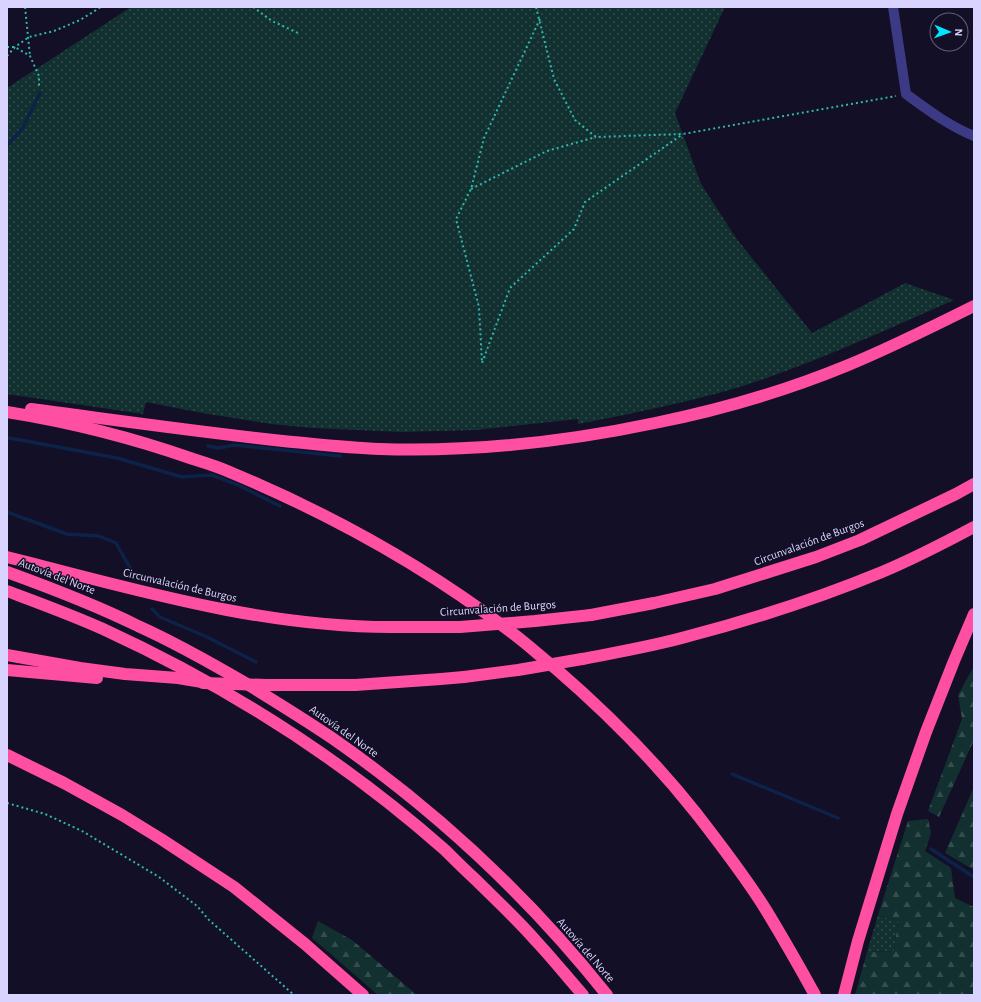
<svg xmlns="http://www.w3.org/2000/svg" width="981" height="1002" font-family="'Alegreya Sans',sans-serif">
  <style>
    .grass { fill: url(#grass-dots) }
    .forest { fill: url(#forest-firs) }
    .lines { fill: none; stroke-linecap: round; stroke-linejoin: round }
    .stream { stroke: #0c2248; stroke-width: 3.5 }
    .path { stroke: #2fb8b0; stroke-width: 2; stroke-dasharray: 2 3; stroke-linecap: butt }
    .street { stroke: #3d3a85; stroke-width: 10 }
    .highway { stroke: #ff4fa3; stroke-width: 12 }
    .highway-bridge { stroke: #ff4fa3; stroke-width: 12 }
    .labels { text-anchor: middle; stroke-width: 3; stroke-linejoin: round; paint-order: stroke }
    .street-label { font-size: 12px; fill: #d9d4ff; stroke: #130f26 }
  </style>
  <defs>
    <pattern id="grass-dots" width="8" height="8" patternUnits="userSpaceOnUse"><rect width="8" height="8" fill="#12302f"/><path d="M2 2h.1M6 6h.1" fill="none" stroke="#344d4e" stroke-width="1.8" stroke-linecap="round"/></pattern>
    <pattern id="forest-firs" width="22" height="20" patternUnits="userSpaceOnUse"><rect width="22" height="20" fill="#12302f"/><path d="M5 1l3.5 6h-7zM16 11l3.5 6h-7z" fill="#344d4e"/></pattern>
  </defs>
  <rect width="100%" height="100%" fill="#130f26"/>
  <g class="grass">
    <path d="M131,7h594l-50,106 26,71 35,54 76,95 93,-50 49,17c-64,28 -127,57 -193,80 -59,20 -122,32 -183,44v-5l-102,11 -75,2 -88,-4 -42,-4 -69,-11 -56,-11 -3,12 -136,-20v-306z"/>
    <path d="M878,915l20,6 -4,30 -27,1z"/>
  </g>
  <g class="forest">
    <path d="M974,666v74l-35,77 -11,-6 34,-92 -4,-24z"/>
    <path d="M974,787v83l-29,-17z"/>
    <path d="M928,819l3,14 -6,18 26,17 4,30 19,9v88h-119l12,-43 27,-1 4,-30 -20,-6 30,-94z"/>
    <path d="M318,921l34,19 65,55h-39l-66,-57z"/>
  </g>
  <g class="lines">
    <g class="stream">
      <path d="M7,146l15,-17 18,-36"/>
      <path d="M7,438l8,1 102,19 65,19 30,-2 26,10 42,21"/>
      <path d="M208,446l10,2 17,-3 105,11"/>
      <path d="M7,512l60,22 32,2 17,7 14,25"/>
      <path d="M152,609l8,8 47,20 49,25"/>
      <path d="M732,774l106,44"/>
      <path d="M931,849l43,28"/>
    </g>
    <g class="path">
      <path d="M25,7l5,49"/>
      <path d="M253,7l19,14 26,12"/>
      <path d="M536,7l18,72 21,41 21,17 87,-3 213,-38"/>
      <path d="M540,19l-56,119 -13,51 -15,30 23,88 3,56 28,-75 64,-59 11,-27 98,-68"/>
      <path d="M7,47h8l15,9 9,20v10"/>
      <path d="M7,56l8,-9 14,-10 25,-6 26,-11 21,-13"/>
      <path d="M471,189l76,-38 49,-14"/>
      <path d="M7,803l38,11 37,17 77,46 38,29 12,14 85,75"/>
    </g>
    <path class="street" d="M893,7l13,87c22,16 43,32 68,42"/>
    <g class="highway">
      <path d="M31,409c84,11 168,23 252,32 32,3 64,7 97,8 92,3 185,-7 275,-26 65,-13 130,-32 191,-57 44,-18 86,-39 128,-60"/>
      <path d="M7,412c63,10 126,26 186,47 13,4 26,8 39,14 98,41 194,94 279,159 15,11 29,24 44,36 51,44 99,92 141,145 24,31 49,63 70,97 17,28 33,56 49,85"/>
      <path d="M7,557c127,32 256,71 388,70"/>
      <path d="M7,572c44,16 89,33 131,54 38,17 73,37 109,58 29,18 57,35 85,54 102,71 197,159 275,257"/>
      <path d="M7,591c32,12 65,24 96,38 124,57 240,131 342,221 10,10 20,20 31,30 20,20 41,39 60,61 16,17 31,36 47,54"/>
      <path d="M591,615l63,-12 61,-14 101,-32 44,-17 96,-46 18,-10"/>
      <path d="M7,655l73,13 45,6 53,4 24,4"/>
      <path d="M582,659c36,-7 72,-13 107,-23 65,-17 130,-38 193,-64 31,-13 62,-29 92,-45"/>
      <path d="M7,670l90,8"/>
      <path d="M355,685l86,-6 23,-2"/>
      <path d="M7,755l57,28 58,32 39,24 73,48 71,57 58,51"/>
      <path d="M844,995l14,-54 39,-127 29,-82 28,-71 20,-47"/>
    </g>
    <g class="highway-bridge">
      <path d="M395,627h65l75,-6 56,-6"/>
      <path d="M464,677l54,-7 64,-11"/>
      <path d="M203,683l63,2h89"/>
    </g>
  </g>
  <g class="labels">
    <g class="street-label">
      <text transform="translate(809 542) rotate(-20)" y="4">Circunvalación de Burgos</text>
      <text transform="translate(57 576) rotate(21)" y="4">Autovía del Norte</text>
      <text transform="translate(180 585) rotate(13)" y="4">Circunvalación de Burgos</text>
      <text transform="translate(498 608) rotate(-4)" y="4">Circunvalación de Burgos</text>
      <text transform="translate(344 731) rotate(35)" y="4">Autovía del Norte</text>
      <text transform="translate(586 950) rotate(49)" y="4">Autovía del Norte</text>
    </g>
  </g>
  <rect width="981" height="1002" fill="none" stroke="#d9d4ff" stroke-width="16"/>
  <g transform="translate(949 32) rotate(92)"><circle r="19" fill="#130f26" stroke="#625e7d"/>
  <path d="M0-3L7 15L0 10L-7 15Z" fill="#00e5ff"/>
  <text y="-6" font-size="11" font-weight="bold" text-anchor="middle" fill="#d9d4ff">N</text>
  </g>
</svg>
